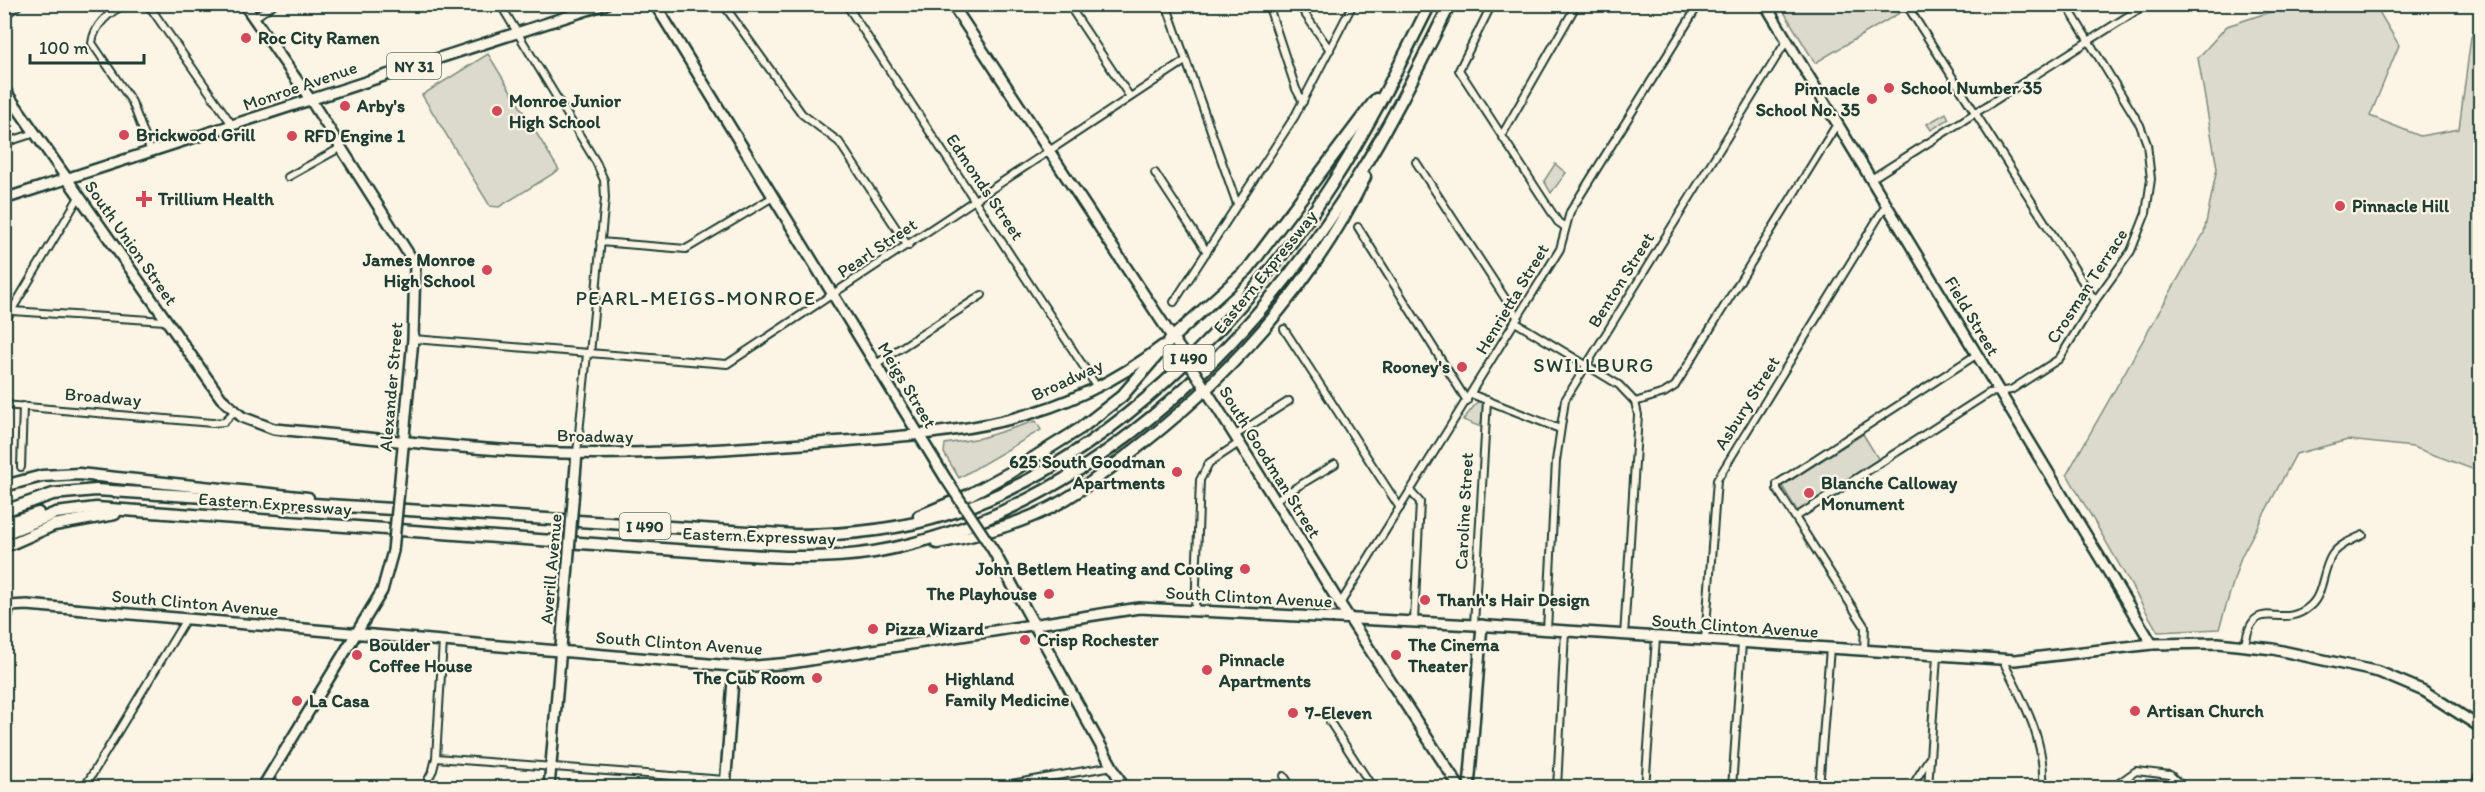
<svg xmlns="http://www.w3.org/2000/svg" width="2485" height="792" font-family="Itim,sans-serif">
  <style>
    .green { fill: #dcdacc; stroke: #7e8c80; stroke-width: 1.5 }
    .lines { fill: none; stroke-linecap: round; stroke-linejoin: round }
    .street-casing { stroke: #1f3d34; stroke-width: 10 }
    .secondary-casing { stroke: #1f3d34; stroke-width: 14 }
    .primary-casing { stroke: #1f3d34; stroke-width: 14 }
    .highway-casing { stroke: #1f3d34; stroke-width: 15 }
    .street { stroke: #fcf5e5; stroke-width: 6 }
    .secondary { stroke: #fcf5e5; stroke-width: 9 }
    .primary { stroke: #fcf5e5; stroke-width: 9 }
    .highway { stroke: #fcf5e5; stroke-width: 10 }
    .secondary-bridge-casing { stroke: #1f3d34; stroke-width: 14; stroke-linecap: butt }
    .secondary-bridge { stroke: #fcf5e5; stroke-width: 9 }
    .poi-dot { fill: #d1495b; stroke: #fcf5e5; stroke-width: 2 }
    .labels { text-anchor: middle; stroke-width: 4.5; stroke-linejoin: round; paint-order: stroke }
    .shield { fill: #fcf5e5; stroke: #617469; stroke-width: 1.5 }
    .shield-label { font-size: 16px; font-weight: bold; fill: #1f3d34 }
    .poi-label { font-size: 18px; font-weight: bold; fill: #1f3d34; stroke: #fcf5e5; text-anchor: start }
    .street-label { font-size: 18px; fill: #1f3d34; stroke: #fcf5e5 }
    .neighbourhood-label { font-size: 20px; letter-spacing: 1.5px; fill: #1f3d34; stroke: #fcf5e5 }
  </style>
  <rect width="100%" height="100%" fill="#fcf5e5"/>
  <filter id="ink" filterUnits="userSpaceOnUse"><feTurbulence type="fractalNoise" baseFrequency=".0167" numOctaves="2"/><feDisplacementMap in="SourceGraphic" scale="12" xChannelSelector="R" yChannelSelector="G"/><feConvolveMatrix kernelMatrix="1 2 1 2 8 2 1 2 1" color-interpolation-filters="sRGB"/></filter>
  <g filter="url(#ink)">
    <g class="green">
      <path d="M2282,4l93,1 24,40 -29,71 50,20 39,-7 12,-92 9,-19v454l-67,-25 -65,-7 -52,14 -55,103 -22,72 -61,3 -91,-158 137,-241 13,-65 -19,-110 29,-32 49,-16z"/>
      <path d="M1796,5h100l5,7 -86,51 -31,-51z"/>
      <path d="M488,54l71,116 -60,37 -9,-1 -68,-111z"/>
      <path d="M1946,113l3,6 -18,11 -4,-6z"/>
      <path d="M1555,164l11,9 -15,20 -7,-12z"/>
      <path d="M1479,400l4,3 -2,24 -18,-7z"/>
      <path d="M1036,421l5,9 -82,48 -15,-25 1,-9 36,-6z"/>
      <path d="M1863,434l16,26 -81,52 -16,-26z"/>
    </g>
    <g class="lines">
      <g class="street-casing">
        <g id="street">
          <path d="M127,4c-17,7 -33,21 -35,39l40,59 19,50"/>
          <path d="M145,4l7,6 81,116"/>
          <path d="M500,4l96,158 8,18 1,18 -15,156"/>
          <path d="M723,4l79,110 37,28 69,104"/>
          <path d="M846,4l251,383"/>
          <path d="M1068,4l62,93"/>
          <path d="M1166,4l71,200"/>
          <path d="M1268,4l28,85 7,13"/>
          <path d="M1298,4l32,46"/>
          <path d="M1492,4l-33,66 99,152 7,5"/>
          <path d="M1906,4l189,297"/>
          <path d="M4,16l16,-12"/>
          <path d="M254,18l20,-14"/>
          <path d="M1502,135l75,-131"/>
          <path d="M4,143l31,-10"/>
          <path d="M1416,162l102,156"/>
          <path d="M1155,173l52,79"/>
          <path d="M288,177l52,-29"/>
          <path d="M1871,179l276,-175"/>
          <path d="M1358,227l109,174"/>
          <path d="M600,242l86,7 87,-52"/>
          <path d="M1174,302l121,-186 58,-112"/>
          <path d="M12,311l153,10"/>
          <path d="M1515,322l104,63 16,17 3,13 -14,221"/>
          <path d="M4,323l75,-126"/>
          <path d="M1284,329l116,179"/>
          <path d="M413,339l314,25 458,-303"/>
          <path d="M876,364l106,-69"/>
          <path d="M1471,394l89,35"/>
          <path d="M1635,402l29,-9 11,-7 162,-262"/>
          <path d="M4,405l208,18 12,-1 10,-10"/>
          <path d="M1234,436l55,-35"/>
          <path d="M577,453l10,-99"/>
          <path d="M21,467l2,-61"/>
          <path d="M1410,491l10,11 -6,119"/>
          <path d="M1275,500l60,-36"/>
          <path d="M1796,517l193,-124 22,-3 48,-31 36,-58 36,-50 15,-38 5,-34 -4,-35 -7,-19 -74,-121"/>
          <path d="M1340,604l220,-355 10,-37 129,-208"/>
          <path d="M1195,610l5,-130 9,-17 30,-20"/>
          <path d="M1474,625l13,-225"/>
          <path d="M1547,630l9,-169 9,-61 222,-360"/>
          <path d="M1705,640l12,-160 169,-275"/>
          <path d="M2245,645c9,-54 35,-12 65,-39 14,-12 12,-36 22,-51 7,-10 20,-15 31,-20"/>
          <path d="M1864,651l1,-24 -88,-138v-5l199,-129"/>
          <path d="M2002,659c21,42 44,81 41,129"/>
          <path d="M1330,722l43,66"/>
          <path d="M436,758l289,22"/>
          <path d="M1284,776l8,12"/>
          <path d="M84,788l102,-169"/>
          <path d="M424,788l9,-18 3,-12 7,-117"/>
          <path d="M988,788l125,-22"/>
          <path d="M1557,788l8,-157"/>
          <path d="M1645,788l11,-150"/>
          <path d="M1732,788l10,-145"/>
          <path d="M1819,788l11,-140"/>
          <path d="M1911,788l17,-28"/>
          <path d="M1928,788l9,-132"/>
          <path d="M2112,788l24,-17 34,4 14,13"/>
        </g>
      </g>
      <g class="secondary-casing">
        <g id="secondary">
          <path d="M244,4l66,95 105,165 -2,75 -14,151"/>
          <path d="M655,4l291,475"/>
          <path d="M952,4l228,345"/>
          <path d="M1765,4l387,640"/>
          <path d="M4,89l217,309 21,19 32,12c95,8 191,21 287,24 85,2 170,-4 255,-10 129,-10 238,-13 346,-97"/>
          <path d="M1203,385l137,219 120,184"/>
          <path d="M573,501l4,-48"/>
          <path d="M993,550l131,238"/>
          <path d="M9,606l18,-1 716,62 48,-4 348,-55 335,17 541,35 137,-16 66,-1 55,6 106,23 45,19 56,36"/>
          <path d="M262,788l120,-197 11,-40"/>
          <path d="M549,788l19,-223"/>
          <path d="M725,788l9,-121"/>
          <path d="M1469,788l13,-163"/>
          <path d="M2477,788l3,-12"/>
        </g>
      </g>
      <g class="primary-casing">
        <g id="primary">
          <path d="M4,199l602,-195"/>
          <path d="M4,629l5,-23"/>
        </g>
      </g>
      <g class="highway-casing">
        <g id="highway">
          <path d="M4,486l38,-10 37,-2 229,24"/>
          <path d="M4,511l49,-17 43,-4 700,45c51,0 103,-5 152,-21 155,-49 295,-193 382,-327 38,-58 69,-121 100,-183"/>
          <path d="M919,516l50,-21 42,-23 70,-44 41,-32 51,-59 75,-68 128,-170"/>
          <path d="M4,524l34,-11"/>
          <path d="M4,534l52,-21 40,-5 608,44c56,4 114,9 170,0 207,-37 373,-200 481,-371 36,-57 65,-117 95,-177"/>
          <path d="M937,543c38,-7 79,-18 113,-35 27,-14 51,-33 75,-51 99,-74 186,-169 240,-280"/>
          <path d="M4,547l50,-22 61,-11"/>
        </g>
      </g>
      <use href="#street" class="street"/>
      <use href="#secondary" class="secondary"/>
      <use href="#primary" class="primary"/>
      <use href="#highway" class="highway"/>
      <g class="secondary-bridge-casing">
        <g id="secondary-bridge">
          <path d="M1180,349l23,36"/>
          <path d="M946,479l47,71"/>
          <path d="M393,551l6,-61"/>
          <path d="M568,565l5,-64"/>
        </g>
      </g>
      <use href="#secondary-bridge" class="secondary-bridge"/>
    </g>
  </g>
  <g class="poi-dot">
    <circle cx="246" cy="38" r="6"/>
    <circle cx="1889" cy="88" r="6"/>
    <circle cx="1872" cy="99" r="6"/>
    <circle cx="345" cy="106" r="6"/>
    <circle cx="497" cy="111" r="6"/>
    <circle cx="124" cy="135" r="6"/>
    <circle cx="292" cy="136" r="6"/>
    <path d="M141 190h6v6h6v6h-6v6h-6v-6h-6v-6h6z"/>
    <circle cx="2340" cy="206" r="6"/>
    <circle cx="487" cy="270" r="6"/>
    <circle cx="1462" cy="367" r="6"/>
    <circle cx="1177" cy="472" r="6"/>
    <circle cx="1809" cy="493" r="6"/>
    <circle cx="1245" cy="569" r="6"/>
    <circle cx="1049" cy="594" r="6"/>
    <circle cx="1425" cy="600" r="6"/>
    <circle cx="873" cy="629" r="6"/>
    <circle cx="1025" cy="640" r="6"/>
    <circle cx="357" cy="655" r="6"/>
    <circle cx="1396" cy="655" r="6"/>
    <circle cx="1207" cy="670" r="6"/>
    <circle cx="817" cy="678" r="6"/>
    <circle cx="933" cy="689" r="6"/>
    <circle cx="297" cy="701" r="6"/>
    <circle cx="2135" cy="711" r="6"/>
    <circle cx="1293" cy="713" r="6"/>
  </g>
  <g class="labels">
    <g class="shield">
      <rect x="387" y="53" width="54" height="26" rx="4.5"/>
      <rect x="1163.5" y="345" width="51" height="26" rx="4.5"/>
      <rect x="619.5" y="513" width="51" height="26" rx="4.5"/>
    </g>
    <g class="shield-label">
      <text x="414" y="72">NY 31</text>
      <text x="1189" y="364">I 490</text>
      <text x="645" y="532">I 490</text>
    </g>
    <g class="poi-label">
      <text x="258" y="44">Roc City Ramen</text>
      <text x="1901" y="94">School Number 35</text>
      <text x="1860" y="95" text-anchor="end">Pinnacle<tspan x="1860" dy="21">School No. 35</tspan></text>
      <text x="509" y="107">Monroe Junior<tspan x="509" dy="21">High School</tspan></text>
      <text x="357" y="112">Arby's</text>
      <text x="136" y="141">Brickwood Grill</text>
      <text x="304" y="142">RFD Engine 1</text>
      <text x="158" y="205">Trillium Health</text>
      <text x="2352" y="212">Pinnacle Hill</text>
      <text x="475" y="266" text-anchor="end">James Monroe<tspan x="475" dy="21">High School</tspan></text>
      <text x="1450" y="373" text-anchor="end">Rooney's</text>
      <text x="1165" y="468" text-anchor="end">625 South Goodman<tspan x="1165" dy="21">Apartments</tspan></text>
      <text x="1821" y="489">Blanche Calloway<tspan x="1821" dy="21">Monument</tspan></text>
      <text x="1233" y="575" text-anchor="end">John Betlem Heating and Cooling</text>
      <text x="1037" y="600" text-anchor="end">The Playhouse</text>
      <text x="1437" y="606">Thanh's Hair Design</text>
      <text x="885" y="635">Pizza Wizard</text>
      <text x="1037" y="646">Crisp Rochester</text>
      <text x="369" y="651">Boulder<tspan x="369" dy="21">Coffee House</tspan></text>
      <text x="1408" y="651">The Cinema<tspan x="1408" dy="21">Theater</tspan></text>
      <text x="1219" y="666">Pinnacle<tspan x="1219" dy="21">Apartments</tspan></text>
      <text x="805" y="684" text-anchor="end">The Cub Room</text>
      <text x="945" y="685">Highland<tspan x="945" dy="21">Family Medicine</tspan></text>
      <text x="309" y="707">La Casa</text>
      <text x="2147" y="717">Artisan Church</text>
      <text x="1305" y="719">7-Eleven</text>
    </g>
    <g class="street-label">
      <text transform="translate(300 86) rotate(-19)" y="6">Monroe Avenue</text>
      <text transform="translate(985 187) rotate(56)" y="6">Edmonds Street</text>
      <text transform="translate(131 243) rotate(55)" y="6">South Union Street</text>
      <text transform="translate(877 248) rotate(-34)" y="6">Pearl Street</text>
      <text transform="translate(1265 272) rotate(-51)" y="6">Eastern Expressway</text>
      <text transform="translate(1621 280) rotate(-58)" y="6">Benton Street</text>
      <text transform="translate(2087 286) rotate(-57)" y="6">Crosman Terrace</text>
      <text transform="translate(1512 299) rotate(-59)" y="6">Henrietta Street</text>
      <text transform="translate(1972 316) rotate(59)" y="6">Field Street</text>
      <text transform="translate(1067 380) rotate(-25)" y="6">Broadway</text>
      <text transform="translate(907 385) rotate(59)" y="6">Meigs Street</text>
      <text transform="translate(391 387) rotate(-85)" y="6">Alexander Street</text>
      <text transform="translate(103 397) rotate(5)" y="6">Broadway</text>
      <text transform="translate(1747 403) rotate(-58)" y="6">Asbury Street</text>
      <text transform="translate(595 436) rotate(1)" y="6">Broadway</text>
      <text transform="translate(1270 462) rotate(58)" y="6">South Goodman Street</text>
      <text transform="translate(275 504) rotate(4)" y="6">Eastern Expressway</text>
      <text transform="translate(1464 511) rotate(-87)" y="6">Caroline Street</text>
      <text transform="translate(759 536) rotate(2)" y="6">Eastern Expressway</text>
      <text transform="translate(551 569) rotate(-85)" y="6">Averill Avenue</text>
      <text transform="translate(1249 597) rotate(3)" y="6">South Clinton Avenue</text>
      <text transform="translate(195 603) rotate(5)" y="6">South Clinton Avenue</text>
      <text transform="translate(1735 626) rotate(4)" y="6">South Clinton Avenue</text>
      <text transform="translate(679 643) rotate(4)" y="6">South Clinton Avenue</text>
    </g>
    <g class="neighbourhood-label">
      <text x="696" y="305">PEARL-MEIGS-MONROE</text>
      <text x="1594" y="372">SWILLBURG</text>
    </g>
  </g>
  <rect width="2485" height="792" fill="none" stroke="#fcf5e5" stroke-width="24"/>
  <rect x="12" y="12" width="2461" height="768" fill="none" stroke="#1f3d34" stroke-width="2" filter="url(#ink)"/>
  <path d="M30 54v9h114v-9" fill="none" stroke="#1f3d34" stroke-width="3"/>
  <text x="39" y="54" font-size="18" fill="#1f3d34" stroke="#fcf5e5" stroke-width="4.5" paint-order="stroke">100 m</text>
</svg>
